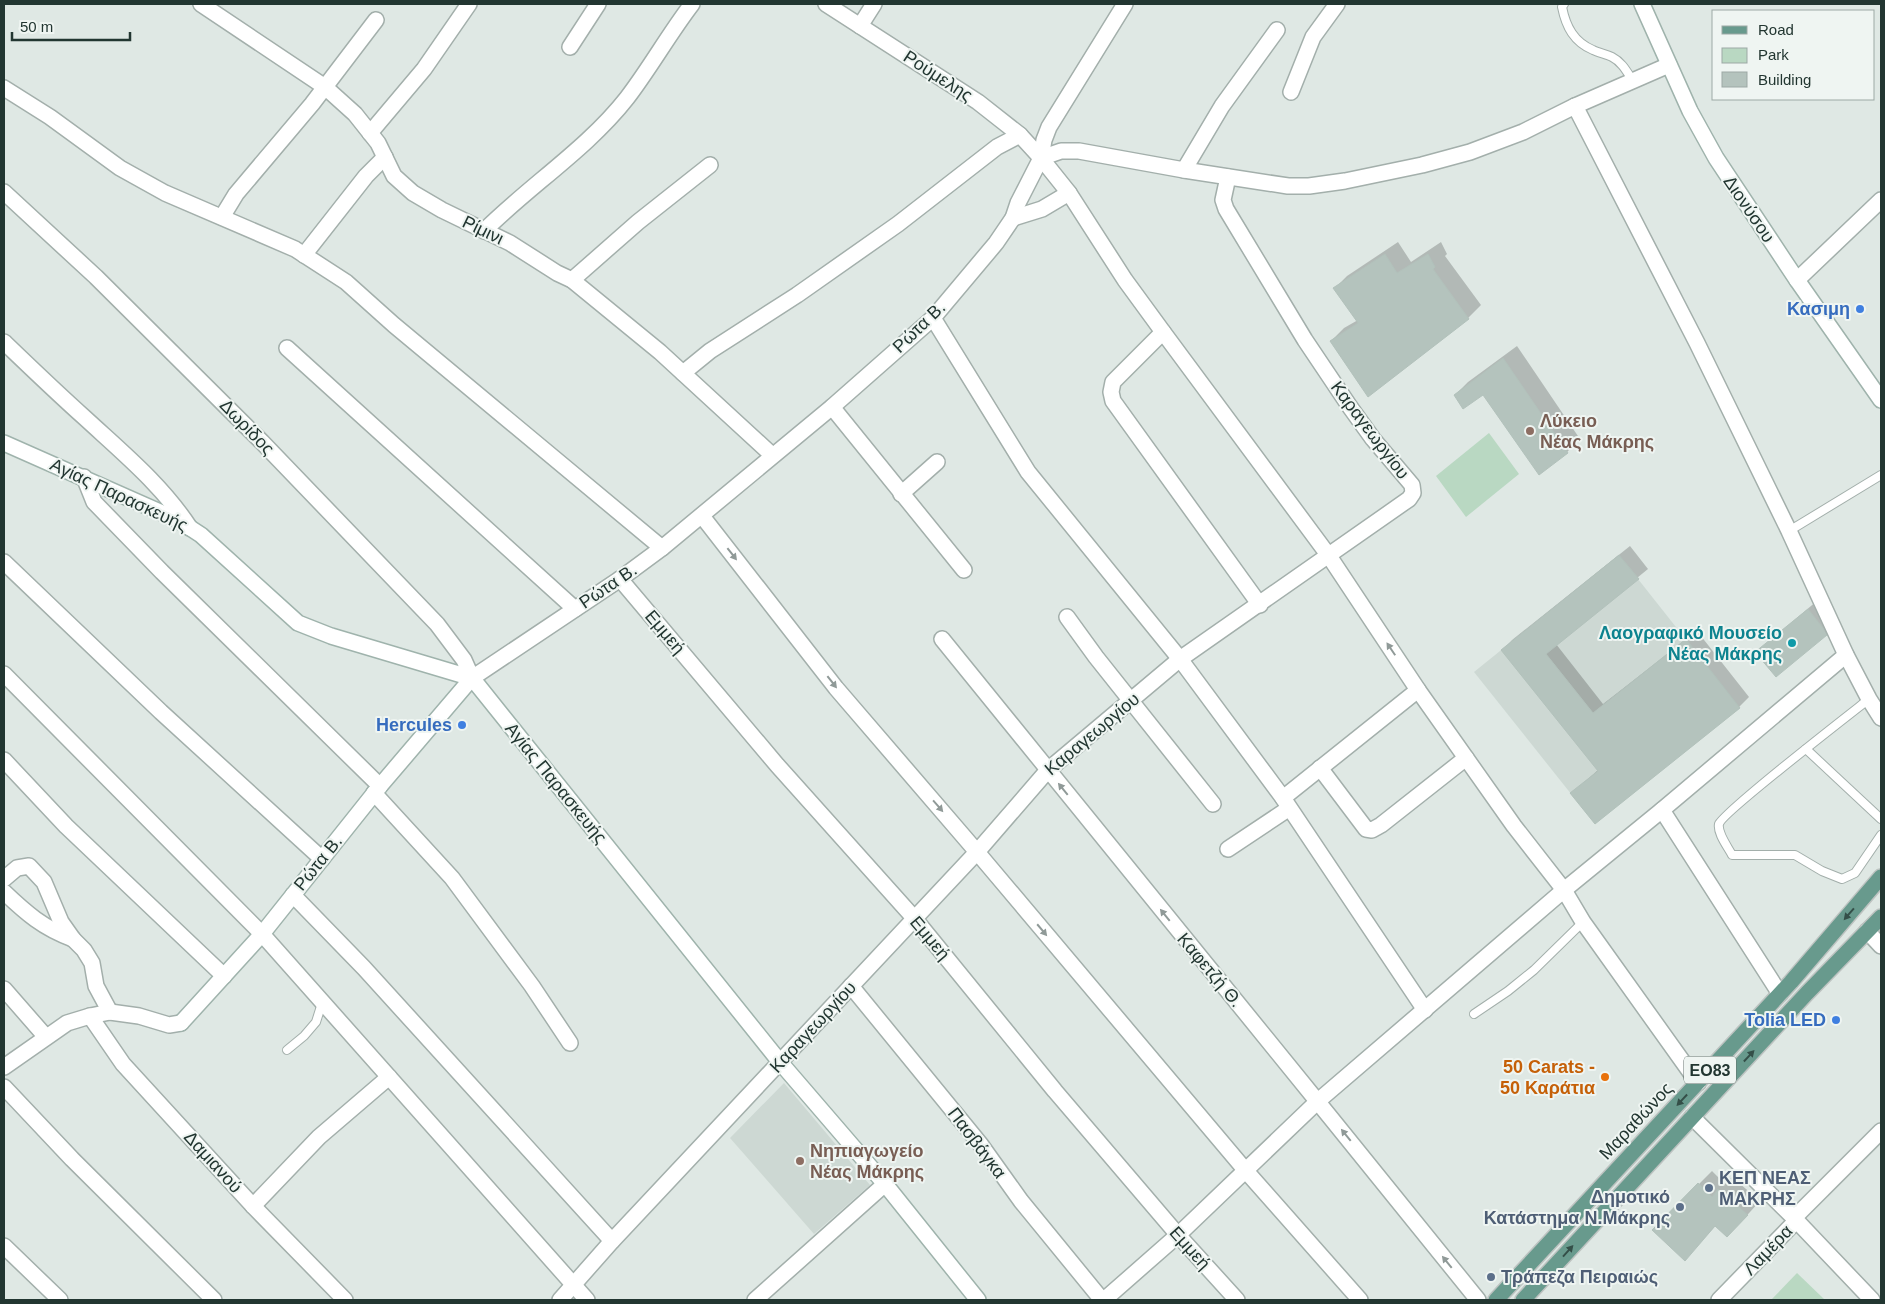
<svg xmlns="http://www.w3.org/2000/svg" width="1885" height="1304" font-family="Helvetica,sans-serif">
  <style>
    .built { fill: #cdd8d3 }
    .green { fill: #b9d8c2 }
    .shadow { fill: #0003 }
    .building { fill: #b4c3bd; stroke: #b2c1bb }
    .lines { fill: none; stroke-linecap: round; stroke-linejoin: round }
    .lane-casing { stroke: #a3afab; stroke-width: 10 }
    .street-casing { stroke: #a3afab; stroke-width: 18 }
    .secondary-casing { stroke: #9fb3ac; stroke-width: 18 }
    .primary-casing { stroke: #bdc3c1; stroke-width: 18 }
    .lane { stroke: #fff; stroke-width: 8 }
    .street { stroke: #fff; stroke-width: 15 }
    .secondary { stroke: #fff; stroke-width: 15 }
    .primary { stroke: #689a8d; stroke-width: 15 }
    .oneway { fill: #909a98 }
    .oneway2 { fill: #344f48 }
    .shop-dot { fill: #3f7fe0; stroke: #eff5f2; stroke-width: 2 }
    .education-dot { fill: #8d6e63; stroke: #eff5f2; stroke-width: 2 }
    .culture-dot { fill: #0f9aa8; stroke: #eff5f2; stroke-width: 2 }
    .food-dot { fill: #e8710a; stroke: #eff5f2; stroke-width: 2 }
    .service-dot { fill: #5c6f8a; stroke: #eff5f2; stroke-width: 2 }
    .labels { text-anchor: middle; stroke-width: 4; stroke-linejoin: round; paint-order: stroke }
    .shield { fill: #eff5f2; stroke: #606f6b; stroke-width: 1 }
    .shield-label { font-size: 16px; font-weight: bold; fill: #223631 }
    .street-label { font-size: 18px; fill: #223631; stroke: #eff5f2 }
    .shop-label { font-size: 18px; font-weight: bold; fill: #366cbe; stroke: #eff5f2; text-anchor: end }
    .education-label { font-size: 18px; font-weight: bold; fill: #785e54; stroke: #eff5f2; text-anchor: start }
    .culture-label { font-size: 18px; font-weight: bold; fill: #0d838f; stroke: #eff5f2; text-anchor: end }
    .food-label { font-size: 18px; font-weight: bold; fill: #c56008; stroke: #eff5f2; text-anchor: end }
    .service-label { font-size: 18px; font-weight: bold; fill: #4e5e75; stroke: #eff5f2; text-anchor: start }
  </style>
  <rect width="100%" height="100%" fill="#dfe8e4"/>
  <g class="built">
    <path d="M1619,555l121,153 -145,116 -121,-152z"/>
    <path d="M784,1083l86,102 -56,49 -84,-96z"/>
  </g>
  <g class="green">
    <path d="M1489,433l30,41 -53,43 -30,-41z"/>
    <path d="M1797,1273l27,26v1h-53z"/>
  </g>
  <g class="shadow">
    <path d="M1398,242l13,20 30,-20 6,12 -2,2 36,49 -13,13 -137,23 13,-13 14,-8 -23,-32 12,-12z"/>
    <path d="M1517,346l63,93 -13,13 -84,-59 -28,2 13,-13z"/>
    <path d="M1630,546l18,23 -92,75 47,60 94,-73 52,66 -10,10 -144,115 -23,-29 26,-23 -95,-120 9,-10z"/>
    <path d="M1818,600l18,24 -10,10 -69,18z"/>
    <path d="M1712,1171l13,13 7,-7 28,24 -20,22 -24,2 -31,34 -32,-29z"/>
  </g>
  <g class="building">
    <path d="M1385,254l12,19 31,-19 7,13 -2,2 36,50 -101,78 -38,-56 28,-18 -25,-35z"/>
    <path d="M1503,358l65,95 -29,22 -56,-80 -20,14 -9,-14z"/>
    <path d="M1619,555l20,24 -93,75 47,59 93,-74 54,69 -145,116 -25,-31 28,-22 -97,-121z"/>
    <path d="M1808,609l15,19 4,7 -51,42 -21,-25z"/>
    <path d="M1698,1183l14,14 6,-8 30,26 -21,22 -12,-11 -30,35 -33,-31z"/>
  </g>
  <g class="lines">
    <g class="lane-casing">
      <g id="lane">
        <path d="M1564,4l-2,3c4,20 12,35 31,43 6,3 13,4 19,7 10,5 15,15 21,24"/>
        <path d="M1789,531l92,-56"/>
        <path d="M1869,699c-19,15 -147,114 -150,125 -2,9 9,23 13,31h63l27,16 20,8 13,-6 26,-38"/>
        <path d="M1806,749l75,70"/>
        <path d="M1474,1014l34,-23 26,-21 49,-48"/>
        <path d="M287,1050l17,-14 12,-14 6,-19"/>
      </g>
    </g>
    <g class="street-casing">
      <g id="street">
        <path d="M201,4l124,83 30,27 23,29 16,33 19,17 29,17 68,33 47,30 15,7 88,72 112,103"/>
        <path d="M826,4l152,98 42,33 21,23 28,35 56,87 38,52 166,224 89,134 96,136 50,64 19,32 115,161"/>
        <path d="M860,26l14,-22"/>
        <path d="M570,47l28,-43"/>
        <path d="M4,88l46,29 70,51 45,25 130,56 51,33 48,43 268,223"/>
        <path d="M1291,92l22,-55 24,-33"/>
        <path d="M1575,106l122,237 92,188 57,124 23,44 12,19"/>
        <path d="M370,133l54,-64 45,-65"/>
        <path d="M1041,158l20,-7h18l105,19 104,16h21l36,-5 77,-16 48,-13 53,-20 52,-26 94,-41"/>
        <path d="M1184,170l38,-64 55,-76"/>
        <path d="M4,192l92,85 166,165 175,182 27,36 8,18 148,-99 42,-31 170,-141 101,-89 63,-75 17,-25 5,-15 23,-45 3,-18 5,-13 76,-123"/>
        <path d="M222,217l14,-23 76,-90 64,-84"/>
        <path d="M1013,218l29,-9 27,-16"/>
        <path d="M484,231c45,-45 104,-83 143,-133 23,-30 42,-64 65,-94"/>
        <path d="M304,255l62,-79 19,-19"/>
        <path d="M572,280l66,-58 72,-57"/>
        <path d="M1797,280l84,-80"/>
        <path d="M933,318l95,154 152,187 103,139 142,212"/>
        <path d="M1163,332l-50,50 -2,10 2,9 147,204"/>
        <path d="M4,342c26,25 53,51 81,76 38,35 77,67 105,110"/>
        <path d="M287,348l288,261"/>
        <path d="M683,373l27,-22 87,-56 101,-71 99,-77 23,-12"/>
        <path d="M832,407l132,163"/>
        <path d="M84,477l10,25 68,70 218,214"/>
        <path d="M901,494l36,-32"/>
        <path d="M702,516l134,172 141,164 269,319 114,129"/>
        <path d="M4,562l157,150 161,147"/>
        <path d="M620,579l157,186 137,153 141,173 123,144 59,65"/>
        <path d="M1067,617l29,40 117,147"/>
        <path d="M942,639c178,220 358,440 536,661"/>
        <path d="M4,674l258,260 325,366"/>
        <path d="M4,760l62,66 158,150"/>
        <path d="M1320,768l46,61 6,1 9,-5 85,-67"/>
        <path d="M374,793l78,85 80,108 38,57"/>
        <path d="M1283,798l135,-108"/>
        <path d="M1662,810l118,184"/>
        <path d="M1228,849l60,-40"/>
        <path d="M4,879l13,-11 12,-2 15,16 17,40 12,17 11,11 8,13 4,23 14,26"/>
        <path d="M4,892c22,21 39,36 69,47"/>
        <path d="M293,895l71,73 248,273"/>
        <path d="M1867,931l14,15"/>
        <path d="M851,986l130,159 40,56 81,99"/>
        <path d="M4,989l42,48"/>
        <path d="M90,1016l33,48 130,142 92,94"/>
        <path d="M4,1067l63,-44 23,-7 20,-4 29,4 30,9 12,-2"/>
        <path d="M4,1087l68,72 142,141"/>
        <path d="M1692,1117l102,101 78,82"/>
        <path d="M253,1206l66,-69 70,-60"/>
        <path d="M1794,1218l87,-87"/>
        <path d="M4,1246l56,54"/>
        <path d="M560,1300l52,-59 365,-389 71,-82 132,-111 229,-160 4,-6 -1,-8 -39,-46 -23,-32 -45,-67 -79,-131 -3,-9 5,-23"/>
        <path d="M755,1300l130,-116"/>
        <path d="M1104,1300l74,-65 140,-134 246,-211 98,-80 184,-155"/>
        <path d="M1719,1300l77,-79"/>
      </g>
    </g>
    <g class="secondary-casing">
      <g id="secondary">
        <path d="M1642,4l48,107 26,47 81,122 84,120"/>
        <path d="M4,443l174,77 23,15 97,88 33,13 141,42 308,384 105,122 93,116"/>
        <path d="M181,1023l81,-89 118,-148 92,-108"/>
      </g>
    </g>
    <g class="primary-casing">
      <g id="primary">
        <path d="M1496,1300l295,-318 90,-105"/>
        <path d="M1523,1300l284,-307 74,-76"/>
      </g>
    </g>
    <use href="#lane" class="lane"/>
    <use href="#street" class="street"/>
    <use href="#secondary" class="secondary"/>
    <use href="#primary" class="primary"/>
  </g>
  <defs><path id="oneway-solid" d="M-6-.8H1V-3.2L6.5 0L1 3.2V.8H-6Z" transform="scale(1.25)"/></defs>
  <g class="oneway">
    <use href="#oneway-solid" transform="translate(732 554) rotate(52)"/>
    <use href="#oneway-solid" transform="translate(1391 649) rotate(-124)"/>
    <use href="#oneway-solid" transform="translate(832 682) rotate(52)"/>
    <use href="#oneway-solid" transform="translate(1063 789) rotate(-129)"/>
    <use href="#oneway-solid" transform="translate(938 806) rotate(49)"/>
    <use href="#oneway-solid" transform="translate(1165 915) rotate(-129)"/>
    <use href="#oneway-solid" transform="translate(1042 930) rotate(50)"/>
    <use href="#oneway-solid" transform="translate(1346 1135) rotate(-129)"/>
    <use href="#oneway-solid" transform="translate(1447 1262) rotate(-129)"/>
  </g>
  <g class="oneway2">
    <use href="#oneway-solid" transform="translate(1849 914) rotate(131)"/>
    <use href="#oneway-solid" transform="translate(1749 1056) rotate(-47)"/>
    <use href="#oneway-solid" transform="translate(1682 1100) rotate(133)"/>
    <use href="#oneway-solid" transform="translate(1568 1251) rotate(-48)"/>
  </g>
  <g class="shop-dot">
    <circle cx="1860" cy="309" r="5"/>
    <circle cx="462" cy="725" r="5"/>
    <circle cx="1836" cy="1020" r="5"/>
  </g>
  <g class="education-dot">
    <circle cx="1530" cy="431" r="5"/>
    <circle cx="800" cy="1161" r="5"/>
  </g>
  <circle class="culture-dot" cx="1792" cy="643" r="5"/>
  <circle class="food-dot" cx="1605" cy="1077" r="5"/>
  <g class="service-dot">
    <circle cx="1709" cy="1188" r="5"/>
    <circle cx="1680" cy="1207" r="5"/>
    <circle cx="1491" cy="1277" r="5"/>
  </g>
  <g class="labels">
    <rect class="shield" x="1684" y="1056.5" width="52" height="27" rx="4"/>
    <g class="shield-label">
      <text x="1710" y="1076">ΕΟ83</text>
    </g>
    <g class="street-label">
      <text transform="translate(938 76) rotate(33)" y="6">Ρούμελης</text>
      <text transform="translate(1749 209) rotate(56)" y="6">Διονύσου</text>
      <text transform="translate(483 230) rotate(26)" y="6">Ρίμινι</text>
      <text transform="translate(919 327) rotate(-44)" y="6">Ρώτα Β.</text>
      <text transform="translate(247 427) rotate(46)" y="6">Δωρίδος</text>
      <text transform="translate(1370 430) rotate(53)" y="6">Καραγεωργίου</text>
      <text transform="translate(119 495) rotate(25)" y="6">Αγίας Παρασκευής</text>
      <text transform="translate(608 586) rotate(-34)" y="6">Ρώτα Β.</text>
      <text transform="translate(665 632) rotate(50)" y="6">Εμμεή</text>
      <text transform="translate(1092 734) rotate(-40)" y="6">Καραγεωργίου</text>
      <text transform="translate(556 783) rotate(51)" y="6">Αγίας Παρασκευής</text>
      <text transform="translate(318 863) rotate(-51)" y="6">Ρώτα Β.</text>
      <text transform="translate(930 938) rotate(50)" y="6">Εμμεή</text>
      <text transform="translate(1210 970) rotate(50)" y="6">Καφετζή Θ.</text>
      <text transform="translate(813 1027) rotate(-47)" y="6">Καραγεωργίου</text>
      <text transform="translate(1636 1121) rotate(-47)" y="6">Μαραθώνος</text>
      <text transform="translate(977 1143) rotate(53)" y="6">Πασβάγκα</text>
      <text transform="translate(213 1162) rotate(48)" y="6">Δαμιανού</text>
      <text transform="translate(1190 1248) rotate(48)" y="6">Εμμεή</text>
      <text transform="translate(1768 1250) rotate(-46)" y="6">Λαμέρα</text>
    </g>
    <g class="shop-label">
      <text x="1850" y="315">Κασιμη</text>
      <text x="452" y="731">Hercules</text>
      <text x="1826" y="1026">Tolia LED</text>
    </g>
    <g class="education-label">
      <text x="1540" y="427">Λύκειο<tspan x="1540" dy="21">Νέας Μάκρης</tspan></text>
      <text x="810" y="1157">Νηπιαγωγείο<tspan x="810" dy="21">Νέας Μάκρης</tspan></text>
    </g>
    <g class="culture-label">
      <text x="1782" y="639">Λαογραφικό Μουσείο<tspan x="1782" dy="21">Νέας Μάκρης</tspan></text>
    </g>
    <g class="food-label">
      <text x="1595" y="1073">50 Carats -<tspan x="1595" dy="21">50 Καράτια</tspan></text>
    </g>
    <g class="service-label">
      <text x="1719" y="1184">ΚΕΠ ΝΕΑΣ<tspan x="1719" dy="21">ΜΑΚΡΗΣ</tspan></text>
      <text x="1670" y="1203" text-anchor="end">Δημοτικό<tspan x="1670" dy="21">Κατάστημα Ν.Μάκρης</tspan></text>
      <text x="1501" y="1283">Τράπεζα Πειραιώς</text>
    </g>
  </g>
  <rect width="1885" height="1304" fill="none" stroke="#223631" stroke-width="10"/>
  <rect x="1712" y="10" width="162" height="90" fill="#eff5f2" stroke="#9da9a5"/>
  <rect x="1722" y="26" width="25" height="8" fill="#689a8d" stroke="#9da9a5"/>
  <text x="1758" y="35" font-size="15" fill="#223631">Road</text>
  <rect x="1722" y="48" width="25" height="15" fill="#b9d8c2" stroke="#9da9a5"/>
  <text x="1758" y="60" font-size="15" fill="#223631">Park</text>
  <rect x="1722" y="72" width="25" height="15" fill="#b4c3bd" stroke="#9da9a5"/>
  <text x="1758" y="85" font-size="15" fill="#223631">Building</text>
  <path d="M12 32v8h118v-8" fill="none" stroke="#223631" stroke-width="2.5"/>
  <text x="20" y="32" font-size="15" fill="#223631" stroke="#eff5f2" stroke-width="4" paint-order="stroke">50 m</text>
</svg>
